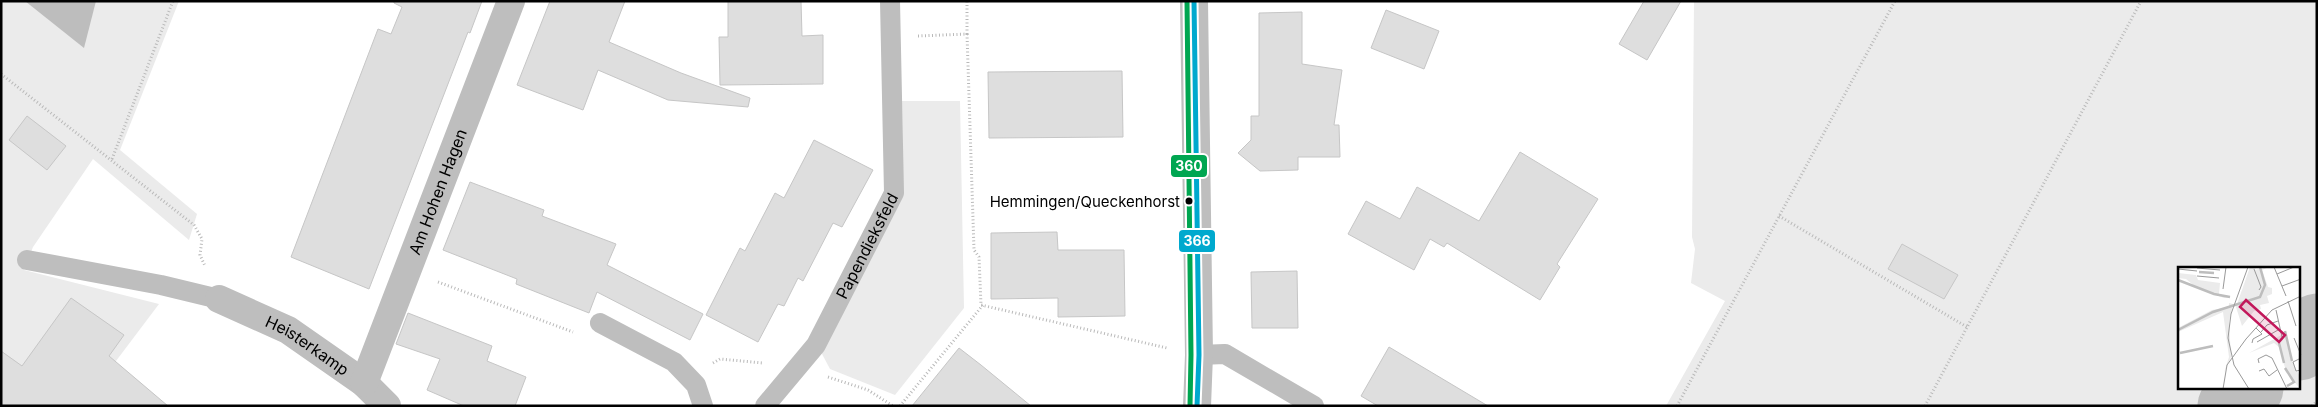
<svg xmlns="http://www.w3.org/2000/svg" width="2318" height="407" font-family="Inter,sans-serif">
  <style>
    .green { fill: #ebebeb; fill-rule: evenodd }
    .water { fill: #bdbdbd }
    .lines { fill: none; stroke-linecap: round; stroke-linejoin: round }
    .river { stroke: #bdbdbd; stroke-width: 65 }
    .building { fill: #dedede; stroke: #c6c6c6 }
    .path { stroke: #b9b9b9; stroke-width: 3; stroke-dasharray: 1 2.5; stroke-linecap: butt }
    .service { stroke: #bebebe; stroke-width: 20 }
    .minor { stroke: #bebebe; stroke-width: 28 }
    .bus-1-casing { stroke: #fff; stroke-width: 9 }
    .bus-2-casing { stroke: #fff; stroke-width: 9 }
    .bus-1 { stroke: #00a9ce; stroke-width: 5 }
    .bus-2 { stroke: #00a651; stroke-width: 5 }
    .bus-dot { fill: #000; stroke: #fff; stroke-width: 2 }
    .labels { text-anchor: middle; stroke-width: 5; stroke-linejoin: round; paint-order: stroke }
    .bus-label { font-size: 15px; fill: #000; stroke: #fff; text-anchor: end }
    .street-label { font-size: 16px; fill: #000; stroke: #fff }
    .inset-river { fill: none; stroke: #bdbdbd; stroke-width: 2.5 }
    .inset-road { fill: none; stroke: #999; stroke-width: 1 }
    .view { fill: #c2185b; fill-opacity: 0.15; stroke: #c2185b; stroke-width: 2.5 }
    .inset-edge { fill: none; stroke: #000; stroke-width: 2.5 }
    .line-badge { stroke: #fff; stroke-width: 2 }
    .badge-label { font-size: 14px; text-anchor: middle; font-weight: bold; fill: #fff }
  </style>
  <rect width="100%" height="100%" fill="#fff"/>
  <g class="green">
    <path d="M1,1h178l-59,149 77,64 -8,26 -96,-81 -60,88 -9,23 135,34 -77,102h-81z"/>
    <path d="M1694,1h623v405h-651l59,-105 -34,-18 4,-34 -3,-12zM2179,268h120v120h-120z"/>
    <path d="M902,101h58l4,207 -69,87 -65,-26 -9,-17 82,-155z"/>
  </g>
  <path class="water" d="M25,1h71l-12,47z"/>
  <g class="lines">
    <g class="river">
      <path d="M2299,348l18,-22"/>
      <path d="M2230,406l21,-18"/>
    </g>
  </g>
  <g class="building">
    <path d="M394,1h88l-12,32 -2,-1 -99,257 -78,-32 87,-228 13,5 11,-27 -8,-4z"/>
    <path d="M550,1h75l-16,41 72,31 69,25 -2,9 -80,-7 -70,-30 -15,40 -66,-25z"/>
    <path d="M728,1h73l1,35 21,-1v49l-103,1 -1,-48h9z"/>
    <path d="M1644,1h37l-34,59 -28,-16z"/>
    <path d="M1386,10l53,21 -15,38 -53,-21z"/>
    <path d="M1302,12v52l40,6 -8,55h5l1,32h-42v13l-38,1 -22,-18 13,-13v-24h8v-103z"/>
    <path d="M1122,71l1,66 -134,1 -1,-66z"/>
    <path d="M27,116l39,30 -19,24 -38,-30z"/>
    <path d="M814,140l59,30 -31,57 -9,-4 -30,58 -5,-3 -14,28 -6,-2 -20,38 -52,-27 34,-67 5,3 30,-58 9,5z"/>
    <path d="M1520,152l78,47 -41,65 3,3 -20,33 -93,-57 -3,4 -14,-8 -16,31 -66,-36 18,-33 34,18 17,-32 62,34z"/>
    <path d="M470,182l74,28 -2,6 74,28 -9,21 96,49 -13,26 -93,-48 -8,21 -73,-29 1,-5 -74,-29z"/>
    <path d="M1057,232l1,18h66l1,66 -67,1v-19l-67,1v-66z"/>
    <path d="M1902,244l56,31 -14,24 -56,-30z"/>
    <path d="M1297,271l1,57h-46l-1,-56z"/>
    <path d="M71,298l53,37 -15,21 59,50h-167v-55l21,15z"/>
    <path d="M408,313l84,33 -5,15 39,16 -11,29h-51l-37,-16 13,-31 -44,-15z"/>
    <path d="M1389,347l99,59h-110l-17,-10z"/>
    <path d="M959,348l22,17 50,41h-119z"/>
  </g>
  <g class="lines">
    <g class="path">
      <path d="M967,34l7,216 5,7 2,48 186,43"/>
      <path d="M918,36l49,-2v-33"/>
      <path d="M1,74l193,151 8,14 -2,16 5,11"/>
      <path d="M112,159l61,-158"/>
      <path d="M1779,216l188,111"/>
      <path d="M438,282l135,50"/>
      <path d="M713,363l7,-4 43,4"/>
      <path d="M828,377l40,13 25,16"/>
      <path d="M900,406l83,-101"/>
      <path d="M1677,406l218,-405"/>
      <path d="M1925,406l216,-405"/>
      <path d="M2312,406l5,-5"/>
    </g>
    <g class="service">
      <path d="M27,260l134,25 58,14"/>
      <path d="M600,323l74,39 22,23 7,21"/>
      <path d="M1199,355l26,-1 89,52"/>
      <path id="s1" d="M765,406l51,-61 78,-152 -4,-192"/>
    </g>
    <g class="minor">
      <path d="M1194,1l5,354 -2,51"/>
      <path id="s2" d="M219,299l69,31 76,53 23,23"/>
      <path id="s3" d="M364,383l147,-382"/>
    </g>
    <g class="bus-1-casing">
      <path id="bus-1" d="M1194,1l5,354 -2,51"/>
    </g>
    <g class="bus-2-casing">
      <path id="bus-2" d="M1187,1l4,354 -1,51"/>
    </g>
    <use href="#bus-1" class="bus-1"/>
    <use href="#bus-2" class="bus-2"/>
  </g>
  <circle class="bus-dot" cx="1189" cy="201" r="4.5"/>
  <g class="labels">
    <g class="bus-label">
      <text x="1180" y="207">Hemmingen/Queckenhorst</text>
    </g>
    <g class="street-label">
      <text dy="6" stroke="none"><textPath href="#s3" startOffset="205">Am Hohen Hagen</textPath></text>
      <text dy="6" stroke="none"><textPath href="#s1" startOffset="191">Papendieksfeld</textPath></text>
      <text dy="6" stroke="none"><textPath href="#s2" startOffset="100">Heisterkamp</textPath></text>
    </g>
  </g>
  <g transform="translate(2178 267)">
    <rect width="122" height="122" fill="#fff"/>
    <path d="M72,0h7l-3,3 15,-3 -7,3 6,17 4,1v6l-5,2 2,7 -9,2 1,4 -7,2 -12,15 -6,-19zM0,6l18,2 2,5 22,3 -1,11 12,3 -7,1 -27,-10 -11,-9 -8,-1zM51,36l4,1 -4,18 2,35 -7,16 5,-16 -6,-45 -45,20v-4l34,-18 17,-3zM107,66l4,21 11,23v12l-14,-18 -7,-24 -5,-4 -25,10z" fill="#ebebeb"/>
    <path class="inset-river" d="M21,5l15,1M0,13l36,14 16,3M0,63l35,-18 47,-15 5,-12 -5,-18M107,64l7,30M101,76l5,20M2,86l33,-7M107,101l9,14 -7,4"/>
    <path class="inset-road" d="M70,0l-17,47 -3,24 6,27 15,24M96,0l12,29M19,1l23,2M0,2l19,2M76,2l7,18 -2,3M99,7l17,-7M19,9l22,2M104,19l19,-7M45,22l3,-22M110,34l8,25M98,43l6,27M83,65l6,-7 11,-4M116,71l7,17M79,75l21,-12M74,76l1,-4 9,-5 -6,-6M123,91l-8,4 3,9 5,-1M81,96l-1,-4 8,-4 6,3 15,31M81,104l5,-2 5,7 8,-6M45,122l4,-24 19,-26 26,-29 29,-14"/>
    <path class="view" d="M68,33l39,35 -6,7 -39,-35z"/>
    <rect width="122" height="122" class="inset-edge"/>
  </g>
  <g class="line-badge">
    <rect x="1170" y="154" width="38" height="24" rx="5" fill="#00a651"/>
    <rect x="1178" y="229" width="38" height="24" rx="5" fill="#00a9ce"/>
  </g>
  <g class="badge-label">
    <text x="1189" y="171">360</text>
    <text x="1197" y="246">366</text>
  </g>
  <rect width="2318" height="407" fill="none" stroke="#000000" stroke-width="5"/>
</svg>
